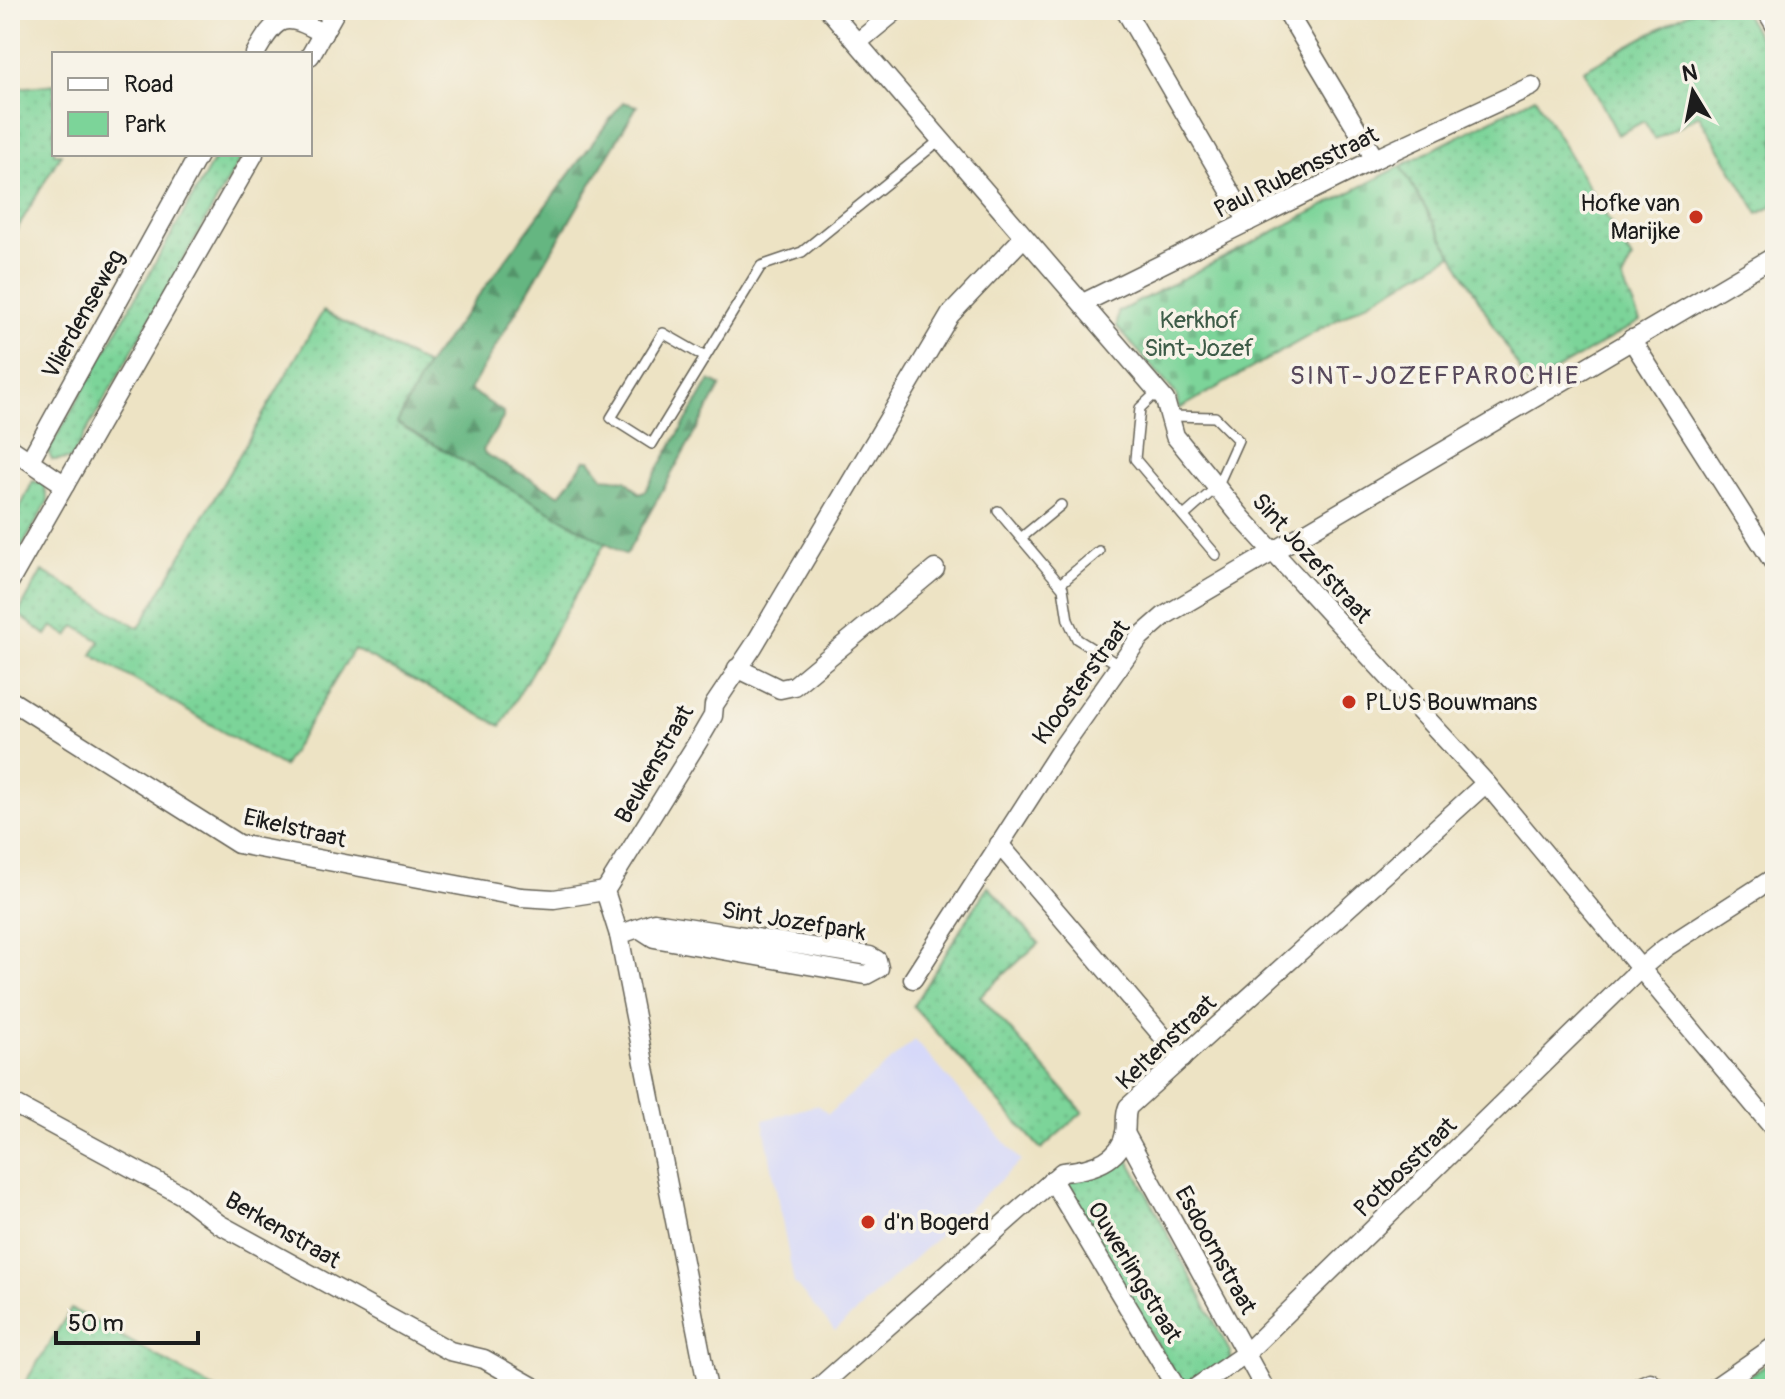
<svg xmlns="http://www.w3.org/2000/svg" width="1785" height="1399" font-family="Pangolin,sans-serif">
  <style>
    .built { fill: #d5d8f9 }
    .green { fill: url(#green-dots); stroke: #4c785a; stroke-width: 2 }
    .forest { fill: url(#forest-firs); stroke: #40694e; stroke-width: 2 }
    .cemetery { fill: url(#cemetery-stones); stroke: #4c785a; stroke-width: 2 }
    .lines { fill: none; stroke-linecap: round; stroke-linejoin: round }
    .service-casing { stroke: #656257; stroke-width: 12 }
    .minor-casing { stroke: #656257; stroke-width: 21 }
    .service { stroke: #fff; stroke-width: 9 }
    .minor { stroke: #fff; stroke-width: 18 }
    .poi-dot { fill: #c8321e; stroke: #f7f3e8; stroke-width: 3 }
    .labels { text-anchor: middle; stroke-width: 7; stroke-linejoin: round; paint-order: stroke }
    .street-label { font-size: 24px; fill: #1c1c1c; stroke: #f7f3e8 }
    .poi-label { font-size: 24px; fill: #1c1c1c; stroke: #f7f3e8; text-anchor: start }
    .park-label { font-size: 24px; fill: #3e5c48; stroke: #f7f3e8 }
    .neighbourhood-label { font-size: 26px; letter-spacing: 2px; fill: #57485b; stroke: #f7f3e8 }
  </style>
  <defs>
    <pattern id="green-dots" width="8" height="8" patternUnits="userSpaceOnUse" patternTransform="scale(2)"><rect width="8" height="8" fill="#7cd499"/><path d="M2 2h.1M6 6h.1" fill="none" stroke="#6bb583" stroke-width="1.8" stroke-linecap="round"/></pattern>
    <pattern id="forest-firs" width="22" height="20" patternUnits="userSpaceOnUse" patternTransform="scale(2)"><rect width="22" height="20" fill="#65b681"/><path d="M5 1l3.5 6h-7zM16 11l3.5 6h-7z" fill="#529369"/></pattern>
    <pattern id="cemetery-stones" width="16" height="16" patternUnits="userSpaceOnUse" patternTransform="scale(2)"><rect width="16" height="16" fill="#7cd499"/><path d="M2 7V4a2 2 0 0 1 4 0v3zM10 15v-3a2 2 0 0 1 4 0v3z" fill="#6bb583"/></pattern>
  </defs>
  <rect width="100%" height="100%" fill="#f7f3e8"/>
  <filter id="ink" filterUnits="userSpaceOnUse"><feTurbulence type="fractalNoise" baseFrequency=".0125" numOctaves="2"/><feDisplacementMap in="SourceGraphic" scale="16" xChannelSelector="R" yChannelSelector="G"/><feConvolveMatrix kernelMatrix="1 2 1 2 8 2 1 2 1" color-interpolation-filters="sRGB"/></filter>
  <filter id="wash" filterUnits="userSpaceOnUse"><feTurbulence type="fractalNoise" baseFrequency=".006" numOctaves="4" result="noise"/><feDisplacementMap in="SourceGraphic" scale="32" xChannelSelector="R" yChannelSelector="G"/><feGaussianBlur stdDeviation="1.8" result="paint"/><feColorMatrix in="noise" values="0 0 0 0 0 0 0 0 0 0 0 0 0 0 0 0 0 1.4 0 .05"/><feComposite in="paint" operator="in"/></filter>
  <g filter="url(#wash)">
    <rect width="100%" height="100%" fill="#ede3c4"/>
    <path class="built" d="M915,1040l106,121 -186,170 -41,-48 -31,-163 54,-15 11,9z"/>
    <g class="green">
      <path d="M1693,10h50l32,56v139l-17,9 -59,-99 -44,24 -11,-18 -26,14 -34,-65z"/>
      <path d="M54,84v70h7l-51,87v-152z"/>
      <path d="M1535,97l97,162 -10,20 18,42 -111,65 -128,-220z"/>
      <path d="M217,154h26l-172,305 -19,1 -4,-8z"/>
      <path d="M323,311l104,54 -30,58 208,120 -104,183 -147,-77 -71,118 -191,-112 8,-14 -25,-15 -7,10 -16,-10 -6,9 -28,-21 24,-43 97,57z"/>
      <path d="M33,481l11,3 4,17 -38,67v-39z"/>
      <path d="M988,886l51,57 -59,53 103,116 -42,37 -128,-143z"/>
      <path d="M1126,1154l104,198 1,10 -40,27 -9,-2 -120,-205c23,-1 48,-11 64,-28z"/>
      <path d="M71,1309l16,8 128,72h-194z"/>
      <path d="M1775,1358v31h-45z"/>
    </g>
    <path class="forest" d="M623,102l14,4 -167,284 33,22v6l-20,32 2,4 75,41 25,-35h5l14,18 22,2 13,13 6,-2 65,-111 11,6 -95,169 -229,-132 30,-58z"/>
    <path class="cemetery" d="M1401,166l51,89 -273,154 -3,-15 -59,-67 1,-15z"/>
  </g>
  <g filter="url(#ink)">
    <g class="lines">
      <g class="service-casing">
        <g id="service">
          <path d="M705,357l-42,-24 -52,85 41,26 109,-178 41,-14 138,-112"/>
          <path d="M1158,391l-18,17 -5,51 81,96"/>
          <path d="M1170,416l45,1 23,23 -21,47 -33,29"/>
          <path d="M998,511l65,77 5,32 9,19 42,26"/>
          <path d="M1021,538l40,-33"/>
          <path d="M1060,584l39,-33"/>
        </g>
      </g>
      <g class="minor-casing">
        <g id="minor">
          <path d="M829,10l336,390 10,36 67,82 244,265 289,347"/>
          <path d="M1125,10l123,212"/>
          <path d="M1286,10l89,149"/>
          <path d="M1766,10l9,15"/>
          <path d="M858,42l39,-32"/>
          <path d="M255,54c21,-37 29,-44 68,-20"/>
          <path d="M310,56l26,-46"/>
          <path d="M1083,303l292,-144 157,-73"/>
          <path d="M1631,339l144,226"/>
          <path d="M10,448l55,37"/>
          <path d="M30,460l169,-306"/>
          <path d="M10,581l244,-427"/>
          <path d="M737,668l43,21 14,-3 141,-117"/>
          <path d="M10,700l228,144 283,53 33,2 51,-8"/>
          <path d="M999,844l183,215"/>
          <path d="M619,935l35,-13 216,34 7,4 2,8 -13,7 -212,-37 -14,-9"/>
          <path d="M913,979l150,-233 77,-109 24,-21 611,-360"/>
          <path d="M10,1102l172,93 37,29 231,127 34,8 53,30"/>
          <path d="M1125,1133l140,256"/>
          <path d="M1052,1180l125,209"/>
          <path d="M708,1389l-89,-454 -14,-44 94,-151 14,-24 1,-11 39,-58 197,-332 73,-77"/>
          <path d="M817,1389l245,-217c25,-2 58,-9 63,-39 2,-10 -1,-16 3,-26l358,-324"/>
          <path d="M1194,1389l51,-35 395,-385 25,-21 110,-71"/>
          <path d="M1634,1389l16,-7 9,7"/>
          <path d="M1713,1389l62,-43"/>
        </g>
      </g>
      <use href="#service" class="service"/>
      <use href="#minor" class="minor"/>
    </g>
  </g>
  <g class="poi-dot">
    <circle cx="1696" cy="217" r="8"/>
    <circle cx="1349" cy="702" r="8"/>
    <circle cx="868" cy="1222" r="8"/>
  </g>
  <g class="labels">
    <g class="street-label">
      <text transform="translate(1296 172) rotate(-26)" y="8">Paul Rubensstraat</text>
      <text transform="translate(83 314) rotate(-61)" y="8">Vlierdenseweg</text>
      <text transform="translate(1312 558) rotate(48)" y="8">Sint Jozefstraat</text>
      <text transform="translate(1081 682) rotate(-54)" y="8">Kloosterstraat</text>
      <text transform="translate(654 764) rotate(-60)" y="8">Beukenstraat</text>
      <text transform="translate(295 828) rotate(13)" y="8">Eikelstraat</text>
      <text transform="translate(794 921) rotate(9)" y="8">Sint Jozefpark</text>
      <text transform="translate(1166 1042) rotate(-43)" y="8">Keltenstraat</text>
      <text transform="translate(1405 1167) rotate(-44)" y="8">Potbosstraat</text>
      <text transform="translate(283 1230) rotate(30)" y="8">Berkenstraat</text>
      <text transform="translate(1216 1250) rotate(61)" y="8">Esdoornstraat</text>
      <text transform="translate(1135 1272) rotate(59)" y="8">Ouwerlingstraat</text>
    </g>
    <g class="poi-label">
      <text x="1680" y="211" text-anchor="end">Hofke van<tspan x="1680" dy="28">Marijke</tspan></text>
      <text x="1365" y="710">PLUS Bouwmans</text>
      <text x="884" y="1230">d'n Bogerd</text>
    </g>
    <g class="park-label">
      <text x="1199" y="328">Kerkhof<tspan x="1199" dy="28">Sint-Jozef</tspan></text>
    </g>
    <g class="neighbourhood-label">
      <text x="1435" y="384">SINT-JOZEFPAROCHIE</text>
    </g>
  </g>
  <rect width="1785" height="1399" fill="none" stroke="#f7f3e8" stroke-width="40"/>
  <rect x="52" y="52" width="260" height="104" fill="#f7f3e8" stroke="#9f9d96" stroke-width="2"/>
  <rect x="68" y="78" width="40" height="12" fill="#ffffff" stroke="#9f9d96" stroke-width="2"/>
  <text x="124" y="92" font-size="24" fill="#1c1c1c">Road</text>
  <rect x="68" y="112" width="40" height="24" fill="#7cd499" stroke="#9f9d96" stroke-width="2"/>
  <text x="124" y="132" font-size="24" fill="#1c1c1c">Park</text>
  <g transform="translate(1693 92) rotate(350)" stroke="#f7f3e8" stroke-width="6" paint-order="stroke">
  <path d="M0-6L14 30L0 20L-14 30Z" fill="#1c1c1c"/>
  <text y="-12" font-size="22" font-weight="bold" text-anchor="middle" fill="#1c1c1c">N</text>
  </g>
  <path d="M56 1331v12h142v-12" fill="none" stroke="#1c1c1c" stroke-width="4"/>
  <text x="68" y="1331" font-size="24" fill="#1c1c1c" stroke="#f7f3e8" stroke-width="6" paint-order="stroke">50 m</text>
</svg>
